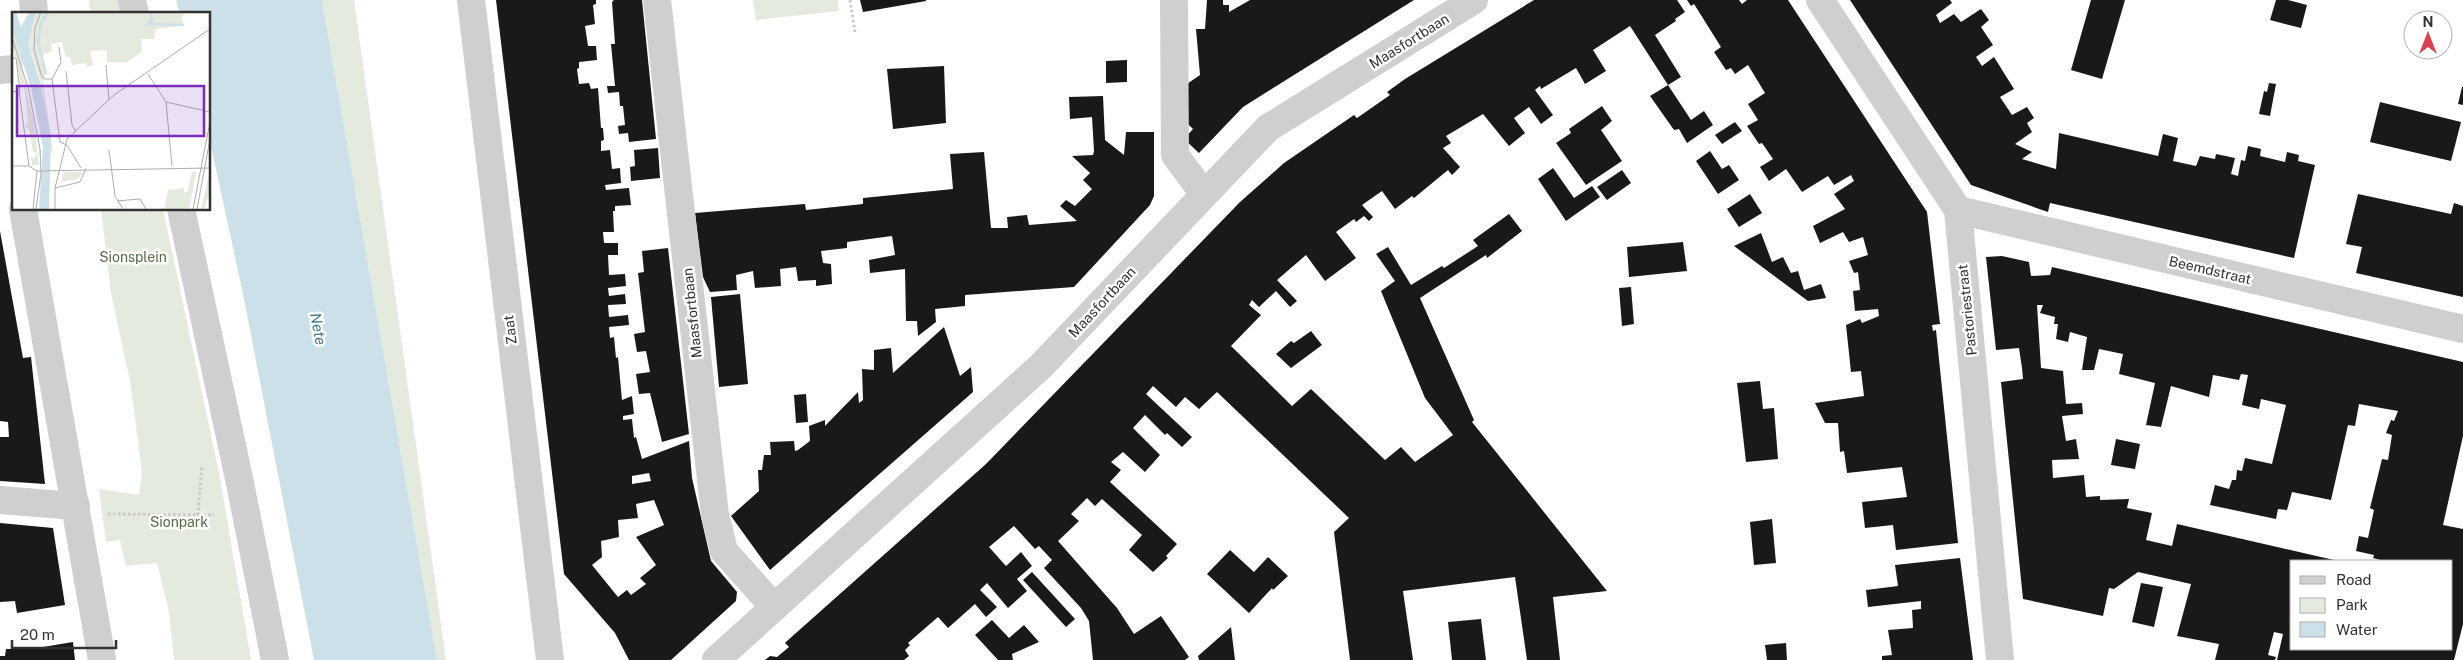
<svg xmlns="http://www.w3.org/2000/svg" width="2463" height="660" font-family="'Public Sans',sans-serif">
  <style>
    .green { fill: #e5eade }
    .water { fill: #cce0ea }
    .building { fill: #191919; fill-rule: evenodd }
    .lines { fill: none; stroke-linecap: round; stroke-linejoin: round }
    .path { stroke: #c9c9c9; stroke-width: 3; stroke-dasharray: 2.5 2.5; stroke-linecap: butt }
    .minor { stroke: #cfcfcf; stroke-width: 28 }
    .labels { text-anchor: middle; stroke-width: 5; stroke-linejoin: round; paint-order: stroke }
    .street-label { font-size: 14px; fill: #323232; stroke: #fff }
    .park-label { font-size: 14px; fill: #576c41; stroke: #fff }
    .water-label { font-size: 15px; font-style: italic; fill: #437591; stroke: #fff }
    .inset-river { fill: none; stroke: #cce0ea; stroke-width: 2.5 }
    .inset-road { fill: none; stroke: #adadad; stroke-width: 1 }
    .view { fill: #7b2cbf; fill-opacity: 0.15; stroke: #7b2cbf; stroke-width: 2.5 }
    .inset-edge { fill: none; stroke: #323232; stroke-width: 2.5 }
  </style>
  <rect width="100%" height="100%" fill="#fff"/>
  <g class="green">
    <path d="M89,0h30l3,14h-31z"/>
    <path d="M322,0h32l92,660h-9z"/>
    <path d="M753,0h85l1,11 -83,9z"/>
    <path d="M101,209h62l56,264 32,187h-77l-5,-48 -12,-49 -31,3 -6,-26 -14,2 -7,-53 40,6 3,-23 -12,-91 -19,-88z"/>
  </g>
  <path class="water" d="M176,0h146l115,660h-123l-71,-366 -34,-157v-123h-29z"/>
  <g class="building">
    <path d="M496,0h100v4l-3,1 2,19 -10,2 3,20h8l1,14 -18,2v6l-2,1 2,15 10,-1 2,6 7,-1 3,40h2l1,12 -3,1v10l9,-1 2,19 8,-1 1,15 -16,2 1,5 23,-2 2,17 -16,1v5h-2l1,21h-11l1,11h14v12h-10l1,20 16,-1 1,12 -18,2 1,8 16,-2 1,10 -18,1 1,12 19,-2 1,10 -20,2 1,11 4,-1 2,21 2,-1 4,43 10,-4 2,18 -11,2v4l9,-1 2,19 2,-1 6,22 47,-18 3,37 19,83 26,31 -1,9 -65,59h-42l-14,-27 -51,-59zM649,473l2,8 -19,3v-8zM654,500l10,25 -28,12 20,28 -16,13 6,6 -15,11 -4,-5 -9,7 -26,-32 10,-8 -1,-16 18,-4 -1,-17 20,-2 -2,-14z"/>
    <path d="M614,0h28l14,139 -27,3 -1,-9 -9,1 -1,-8 7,-1 -2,-19h-3l-1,-14 -11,1 -1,-7h8l-4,-42h4l-3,-42z"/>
    <path d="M860,0h66v1l-63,11z"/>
    <path d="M1207,0h16v5h6v7l21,-12h164l-171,107 -44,46 -15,-14 9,-10 -8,-8 -1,-35 16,-11 -4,-46h9z"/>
    <path d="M1534,0h143l8,12 -10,7 1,2 -21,14 26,42 -13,8 -38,-59 -37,24 13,21 -21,13 -9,-16 -35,21 -1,-3 -5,4 18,25 -12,9 -12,-17 -15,11 11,15 -16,13 -26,-32 -37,22 5,7 -8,5 17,19 -8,8 -4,-5 -34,28 -2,-2 -17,13 -13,-18 -20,14 11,12 -4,4 -5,-5 -8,6 -2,-3 -18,13 20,26 -31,23 -19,-26 -29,25 20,21 -7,6 -14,-16 -17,16 -7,-7 -3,5 12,10 -30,31 61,60 19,-17 74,71 16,-13 14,15 38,-27 -28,-37 -44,-107 14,-10 -19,-27 12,-7 23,38 31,-19 2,2 34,-22 -5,-6 36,-26 13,17 -35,27 -1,-3 -66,43 54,122 -2,2 135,169 -54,6 7,63h-33l-12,-83 -112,14 10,69h-63l-16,-128 15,-14 -132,-126 -18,17 -14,-12 -9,10 -23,-21 -7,8 46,43 -10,10 -15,-14 -2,2 -20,-20 -12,13 27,27 -15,17 -22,-20 -12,10 10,8 -11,12 67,62 -11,12 2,2 -15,14 -24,-22 13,-15 -40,-36 -7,7 -8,-8 -16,16 8,7 -21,20 59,67 17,26 27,-18 28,41 -4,3h-92l-4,-39 -8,-13 -37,-40 8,-8 -13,-14 -4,3 -21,-23 -25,21 17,19 15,-14 11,14 -15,13 10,12 -19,17 -21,-25 -7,7 17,17 -11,10 -11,-13 -27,24 -10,-11 -30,26 2,2 -5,5 4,6 -5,4h-139l5,-4 7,1 12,-10 -4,-4 2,-2 199,-177 254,-262 44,-39 70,-48 3,3 33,-23 -3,-3 18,-13z"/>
    <path d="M1687,0h52l3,4 5,-4h41l139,212 13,112 -8,1 1,6 3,-1 22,213 -62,7 -3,-25 -28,3 -3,-26 45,-5 -5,-30 -55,6 -3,-22 -4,1 -2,-29h-13l-10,-20 49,-7 -3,-25 -10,1 -5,-47 14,-6 2,4 17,-7 -1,-7 -23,2 -2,-20 7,-1 -2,-18 -4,1 -5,-12 19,-6 -5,-18 -14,5 -6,-10 -23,11 -7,-17 32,-17 -11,-15 20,-13 -3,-6 -17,10 -6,-9 -26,16 -16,-23 -17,12 -9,-14 13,-8 -11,-16 -3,1 -12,-18 11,-6 -10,-16 17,-11 -17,-28 -13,9 -4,-6 -5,2 -12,-18 7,-5 -27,-43 -3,2z"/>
    <path d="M1850,0h100l2,3 -16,12 4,8 14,-9 7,8 20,-13 8,11 -8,7 12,18 -17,12 6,9 12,-9 20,32 -14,8 12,18 15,-8 7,11 -7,5 5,9 -17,12 17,8 -10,7 34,10 3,-36 99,23 5,-22 15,4 -5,23 23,5 4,-10 15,3 1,-5 19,4 -4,16 7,2 3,-16 4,1 3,-15 13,3 -1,7 25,6 2,-10 12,3 -1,6 17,4 -21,93 -244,-55 -2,9 -77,-27z"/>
    <path d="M2091,0h34l-23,79 -31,-9z"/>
    <path d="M2276,0h12l19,5 -6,23 -31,-8z"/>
    <path d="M1127,60v22l-21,1v-22z"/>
    <path d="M944,66l2,57 -53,6 -6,-60z"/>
    <path d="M2269,83l7,1 -6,32 -11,-2 5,-23 3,1z"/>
    <path d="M1668,85l23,35 13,-9 9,14 -26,18 -8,-14 -5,1 -24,-34z"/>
    <path d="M2462,87h1v18l-5,-1z"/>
    <path d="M1103,96l2,44 19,15 2,-23h28v64l-4,9 -76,82 -109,8v11l-30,3 1,13 -18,14 -1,-15h-11l-1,-52 -35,4 -1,-13 26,-5 -3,-19 -45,6v6l-26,3 2,12 8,1 1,20 -16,2v-6l-18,1 -2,-14 -16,2 1,17 -26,2 -2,-17 -17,4 1,15 -27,2 -7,-15 -8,-64 110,-9 1,6 57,-6v-6l90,-9 -3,-35 34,-2 7,76h17l-1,-11 20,-2 2,10 48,-4 -17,-15 6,-6 9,6 17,-17 -9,-9 7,-7 -18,-17 21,-1 1,-4 -2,-34 -22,2 -1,-22z"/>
    <path d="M2380,102l81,20 -10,39 -81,-19z"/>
    <path d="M1602,106l10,15 -11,9 21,31 -36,24 -30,-42 15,-10 -2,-4z"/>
    <path d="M1735,122l7,9 -20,13 -7,-9z"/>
    <path d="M658,148l2,30 -29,3 -1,-14 5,-1 -1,-16z"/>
    <path d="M1710,151l12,18 7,-4 10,15 -21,14 -22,-33z"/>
    <path d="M1553,168l21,30 18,-12 8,11 -34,24 -28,-42z"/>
    <path d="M1622,170l9,13 -24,17 -10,-13z"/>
    <path d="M1750,194l12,19 -23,14 -12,-18z"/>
    <path d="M2358,194l93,20 3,-11 9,3v91l-107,-24 6,-26 -16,-3z"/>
    <path d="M0,231l23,127 8,-1 14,127 -45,-3v-44h9l-1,-15 -8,-1z"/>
    <path d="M1761,233l11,29 11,-5 8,16 7,-2 6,19 17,-6 5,14 -18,3 -74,-55z"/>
    <path d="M1683,242l4,29 -58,6 -2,-30z"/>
    <path d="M668,248l21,186 -27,8 -12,-49 -11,1 -3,-20 14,-2 -4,-21 -9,1 -3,-18 11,-2 -7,-59 6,-1 -2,-21z"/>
    <path d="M2002,256l27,6 2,14 19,-1 2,-8 411,95v74l-20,89 20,4v95l-9,36h-177l6,-26 -9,-2 -6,23 8,2 -1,3h-60l4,-16 -42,-8 14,-52 -53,-12 -24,17 -5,-1 -6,28 -80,-17 -22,-217 22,-3 -1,-11 -3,-20 -23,2 -10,-93zM2037,305h6l-3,8 15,4 -1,7h4l-2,15 12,3 2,-10 17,5 -5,33h12l5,-21 24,5 -4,20 36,9 -9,42 15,2 10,-41 38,11 4,-22 26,5 2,-6 7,1 -6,30 17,4 2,-10 25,6 -14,59 -27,-6 -3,13 -5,-1 -1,10h-4l-3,9 -14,-4 -5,20 66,14 2,-10 9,1 5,-18 39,8 17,-75 7,1 4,-22 39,7 -4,10 -3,-1 -5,13 6,2 -4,25 -6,-1 -12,49 4,2 -6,28 -9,-2 -3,15 18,4 -1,3 11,3h68v88h-160v-88l42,-1 -157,-36 -5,22 -26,-6 6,-27 -25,-5 2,-9 -29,1v-4l-14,1 -2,-22 -31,3 -1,-18 27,-1 -3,-20 -10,2 -4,-25 21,-2 -1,-11 -16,1 -3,-33 -22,-3z"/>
    <path d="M1631,287l3,37 -12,2 -3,-38z"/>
    <path d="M740,294l8,90 -29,3 -8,-90z"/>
    <path d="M944,327l16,49 11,-9 2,25 -203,178 -39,-54 28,-25 -1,-21h4l2,-15h7l-1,-13 24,-1 1,10 3,-1 12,-9 -1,-15 16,-6v6l33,-34 1,11 4,-3 -1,-31 12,1v-20l17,-2 2,25z"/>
    <path d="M1311,331l11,14 -31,23 -15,-14 15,-13 3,2z"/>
    <path d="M1760,381l3,28 11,-1 4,51 -32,3 -9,-79z"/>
    <path d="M806,394l2,28 -12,1 -2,-28z"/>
    <path d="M2116,439l24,5 -5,25 -24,-4z"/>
    <path d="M1772,519l4,44 -22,2 -4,-43z"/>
    <path d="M0,523l53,5 12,77 -48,8 -2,-12 -15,1z"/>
    <path d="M1230,550l24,22 14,-15 20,19 -15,14 -1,-2 -23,25 -42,-39z"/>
    <path d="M1960,558l13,102h-91v-4l10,-1 -4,-25 25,-2 -1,-18 9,-1v-8l-53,6 -2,-17 32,-4 -3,-21z"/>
    <path d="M1032,572l43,47 -9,8 -43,-47z"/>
    <path d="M2141,583l22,4 -9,40 -22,-5z"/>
    <path d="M1481,619l5,41h-34l-4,-38z"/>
    <path d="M992,620l17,18 15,-13 15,17 -27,12 1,6h-15l-23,-25z"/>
    <path d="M1231,627l4,33h-36l-1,-4z"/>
    <path d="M73,642l2,18h-75v-4h5l1,-7h25z"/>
    <path d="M1786,643l1,17h-20l-2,-15z"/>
  </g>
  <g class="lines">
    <g class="path">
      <path d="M850,0l5,32"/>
      <path d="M108,514l106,1"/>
      <path d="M198,515l4,-50"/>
    </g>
    <g class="minor">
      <path d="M33,0l1,14"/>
      <path d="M132,0l3,14"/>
      <path d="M471,0l79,660"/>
      <path d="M657,0l58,515 9,36 49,55"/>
      <path d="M1174,0l1,155 29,39"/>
      <path d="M1820,0l138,210 42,450"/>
      <path d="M0,70l14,-1"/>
      <path d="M23,209l79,451"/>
      <path d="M181,209l59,274 35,177"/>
      <path d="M1958,210l505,119"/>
      <path d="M0,500l76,6"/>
      <path d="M716,660l325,-294 227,-238 206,-128"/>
    </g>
  </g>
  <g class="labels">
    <g class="street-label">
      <text transform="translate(1409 41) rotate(-32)" y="5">Maasfortbaan</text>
      <text transform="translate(2210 270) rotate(13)" y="5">Beemdstraat</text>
      <text transform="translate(1102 302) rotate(-47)" y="5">Maasfortbaan</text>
      <text transform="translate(1967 310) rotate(-96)" y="5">Pastoriestraat</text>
      <text transform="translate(692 313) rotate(-96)" y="5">Maasfortbaan</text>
      <text transform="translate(510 330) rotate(-97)" y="5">Zaat</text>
    </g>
    <g class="park-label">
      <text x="133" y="262">Sionsplein</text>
      <text x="179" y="527">Sionpark</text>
    </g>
    <g class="water-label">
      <text transform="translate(318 329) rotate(79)" y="5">Nete</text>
    </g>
  </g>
  <g transform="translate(12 12)">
    <rect width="198" height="198" fill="#fff"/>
    <path d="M24,0h149l-4,6 3,7 -28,4 -2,10h-13l1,13 -15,10h-20v-12l-17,1 3,14 -6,2 -1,-4 -14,2 -2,-8h-4l-4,-15 -11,2 1,7 -12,5 6,18 -3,6 9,66v12l-10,-73 -14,-41zM0,17l12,35 -3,2 13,56 5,43h-7l-1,-7h4l2,-6h-4l-4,-23 -4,-2 3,-5 -4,-38h-3l-9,-42zM180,159l4,1 -7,37h-29l5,-2 3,-17 16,-2v5l4,-2zM52,160h19l-5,7 -17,3zM197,163v20l-5,14h-3z" fill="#e5eade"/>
    <path d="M0,0h4l5,15 8,-15h7l-8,32 13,41 10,53 -2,71h-10l4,-62 -12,-59 -19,-59z" fill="#cce0ea"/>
    <path class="inset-river" d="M138,0l2,7 -4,5 36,1M34,62l-8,-32 3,-19 7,-11"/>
    <path class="inset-road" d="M29,0l-6,16 -1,22 7,24 3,5h8M0,25l17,54 11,58 1,25 -5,35M47,35l2,15 -9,17 8,63 7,3 14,23M0,46h4l4,33 -8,1M94,53l3,35M54,59l6,54 4,7M136,62l18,28 6,64M7,79l10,75M154,90l44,10M97,138l6,46 8,13M0,154h17l8,5M25,159l173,-3M43,176l25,-6 6,-14M105,189l23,-2 6,10M21,197l4,-38M43,197v-21l12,-49 47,-44 96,-66M181,197l17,-87M185,197l13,-70"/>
    <path class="view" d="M5,74h187v50h-187z"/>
    <rect width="198" height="198" class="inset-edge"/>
  </g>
  <rect x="2290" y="560" width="162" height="90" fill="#ffffff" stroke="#adadad"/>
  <rect x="2300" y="576" width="25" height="8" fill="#cfcfcf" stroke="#adadad"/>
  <text x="2336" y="585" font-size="15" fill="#323232">Road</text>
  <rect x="2300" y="598" width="25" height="15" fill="#e5eade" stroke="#adadad"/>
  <text x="2336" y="610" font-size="15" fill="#323232">Park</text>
  <rect x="2300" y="622" width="25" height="15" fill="#cce0ea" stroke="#adadad"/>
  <text x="2336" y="635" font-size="15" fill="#323232">Water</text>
  <g transform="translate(2428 35)"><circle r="24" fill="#ffffff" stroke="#adadad"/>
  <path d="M0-4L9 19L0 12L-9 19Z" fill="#dc4152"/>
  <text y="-8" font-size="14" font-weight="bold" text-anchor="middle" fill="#323232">N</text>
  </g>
  <path d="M12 640v8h104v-8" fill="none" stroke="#323232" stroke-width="2.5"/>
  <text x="20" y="640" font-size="15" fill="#323232" stroke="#ffffff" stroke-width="4" paint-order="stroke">20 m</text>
</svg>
